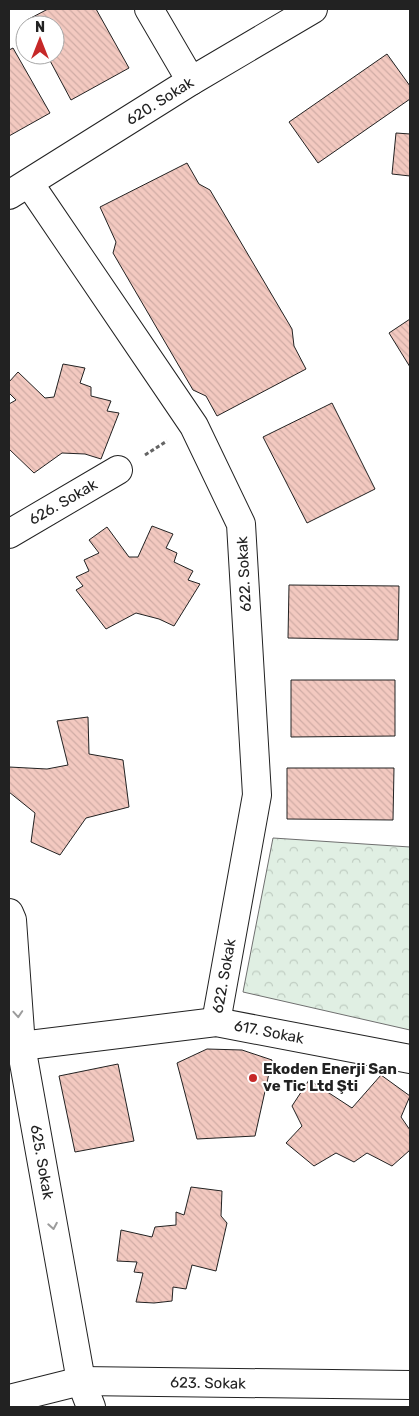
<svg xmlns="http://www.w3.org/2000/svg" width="419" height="1416" font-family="Rubik,sans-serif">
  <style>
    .park { fill: url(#park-crowns); stroke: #6f6f6f }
    .building { fill: url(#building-back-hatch); stroke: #222 }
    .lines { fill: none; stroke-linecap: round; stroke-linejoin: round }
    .minor-casing { stroke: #222; stroke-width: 30 }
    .path { stroke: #646464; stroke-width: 3; stroke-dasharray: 4 2.5; stroke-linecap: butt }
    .minor { stroke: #fff; stroke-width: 28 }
    .oneway { stroke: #9c9c9c }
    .poi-dot { fill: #c62828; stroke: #fff; stroke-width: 2 }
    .labels { text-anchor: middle; stroke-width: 4; stroke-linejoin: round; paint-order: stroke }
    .street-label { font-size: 15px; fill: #222; stroke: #fff }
    .poi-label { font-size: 15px; font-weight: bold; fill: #222; stroke: #fff; text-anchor: start }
  </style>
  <defs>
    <pattern id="park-crowns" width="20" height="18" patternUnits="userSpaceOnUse" patternTransform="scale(1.25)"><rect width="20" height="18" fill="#e0efe3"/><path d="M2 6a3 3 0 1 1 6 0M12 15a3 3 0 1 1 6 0" fill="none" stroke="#c0cdc2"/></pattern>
    <pattern id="building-back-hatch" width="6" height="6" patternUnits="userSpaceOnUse" patternTransform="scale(1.25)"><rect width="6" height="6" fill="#f3c9c0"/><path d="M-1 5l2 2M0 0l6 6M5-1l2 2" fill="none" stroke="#d0aca5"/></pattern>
  </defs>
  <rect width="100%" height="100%" fill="#fff"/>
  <path class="park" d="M273,838l137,9v183l-167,-38z"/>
  <g class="building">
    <path d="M48,9h48l33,59 -58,32 -24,-45h8v-30h-25l-3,-5z"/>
    <path d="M13,48l37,65 -41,23v-86z"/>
    <path d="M387,54l23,32v13l-92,64 -29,-41z"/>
    <path d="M396,133l14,1v42l-18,-2z"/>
    <path d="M187,163l12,21 11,6 82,139 2,17 12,23 -89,47 -11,-20 -13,-6 -80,-137 3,-11 -16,-35z"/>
    <path d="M410,319v48l-21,-34z"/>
    <path d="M63,364l22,4 -5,15 11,4v9l20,5 -4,10 12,2 -18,46 -16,-5 -23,-1 -28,20 -25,-24v-45l7,-4 -7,-7v-11l9,-10 27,26 9,-1z"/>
    <path d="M332,403l43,86 -68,34 -44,-86z"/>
    <path d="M152,526l21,8 -7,14 11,5 -3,9 19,9 -5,9 12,4 -26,42 -15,-7 -23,-6 -30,16 -30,-39 7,-4 -7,-9 13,-6 -5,-11 15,-7 -10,-13 18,-13 22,30h9z"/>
    <path d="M289,585l110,1 -1,54 -110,-2z"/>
    <path d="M291,680h104v56l-104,1z"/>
    <path d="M88,717l1,37 34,6 6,47 -43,11 -26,37 -29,-13 4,-29 -26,-21v-25l38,2 21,-4 -11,-44z"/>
    <path d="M287,768h107l-1,52 -106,-1z"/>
    <path d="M207,1049l35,1 30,10 -17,76 -58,3 -20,-76z"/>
    <path d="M118,1064l16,77 -59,11 -16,-76z"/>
    <path d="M381,1075l29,21 -9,21 9,13v20l-18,16 -25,-13 -13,9 -18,-9 -22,13 -28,-23 16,-17 -10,-20 17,-26 43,28z"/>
    <path d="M191,1187l31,4 -1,25 6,7 -11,48 -24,-6 -6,24 -13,-2 -1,14 -18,2 -18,-1 7,-29 -9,-1 3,-10 -20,-1 4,-31 31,7 3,-10 21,-2v-13l8,3z"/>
  </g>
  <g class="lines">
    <g class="minor-casing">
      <g id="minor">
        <path d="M149,9l42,72"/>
        <path d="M29,183l165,243 47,98 16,271 -41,227"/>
        <path d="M9,195l182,-114 122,-72"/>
        <path d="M9,534l109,-64"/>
        <path d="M9,913l3,7 9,126 60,335 10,26"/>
        <path d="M9,1049l12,-3 195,-24 194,37"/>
        <path d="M9,1399l72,-18 329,4"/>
      </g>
    </g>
    <path class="path" d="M145,455l22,-14"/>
    <use href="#minor" class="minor"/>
  </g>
  <defs><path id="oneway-chevron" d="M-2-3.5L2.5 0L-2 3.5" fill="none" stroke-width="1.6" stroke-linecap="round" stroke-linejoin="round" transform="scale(1.25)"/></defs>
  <g class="oneway">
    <use href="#oneway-chevron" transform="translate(18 1014) rotate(86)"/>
    <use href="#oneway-chevron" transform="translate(53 1226) rotate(80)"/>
  </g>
  <circle class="poi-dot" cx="253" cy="1078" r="5"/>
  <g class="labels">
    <g class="street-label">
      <text transform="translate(160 101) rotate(-32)" y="5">620. Sokak</text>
      <text transform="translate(63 502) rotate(-30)" y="5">626. Sokak</text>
      <text transform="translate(244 574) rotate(-93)" y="5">622. Sokak</text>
      <text transform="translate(224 976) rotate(-80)" y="5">622. Sokak</text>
      <text transform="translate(269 1032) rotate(11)" y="5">617. Sokak</text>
      <text transform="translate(42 1162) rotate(80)" y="5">625. Sokak</text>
      <text transform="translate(208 1383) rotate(1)" y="5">623. Sokak</text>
    </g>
    <g class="poi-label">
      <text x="263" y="1074">Ekoden Enerji San<tspan x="263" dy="17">ve Tic Ltd Şti</tspan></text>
    </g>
  </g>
  <rect width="419" height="1416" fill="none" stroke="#222222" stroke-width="20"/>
  <g transform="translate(40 40)"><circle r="24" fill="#ffffff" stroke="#a7a7a7"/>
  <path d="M0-4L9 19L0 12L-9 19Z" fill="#c62828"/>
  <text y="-8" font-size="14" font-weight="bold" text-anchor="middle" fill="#222222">N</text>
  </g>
</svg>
